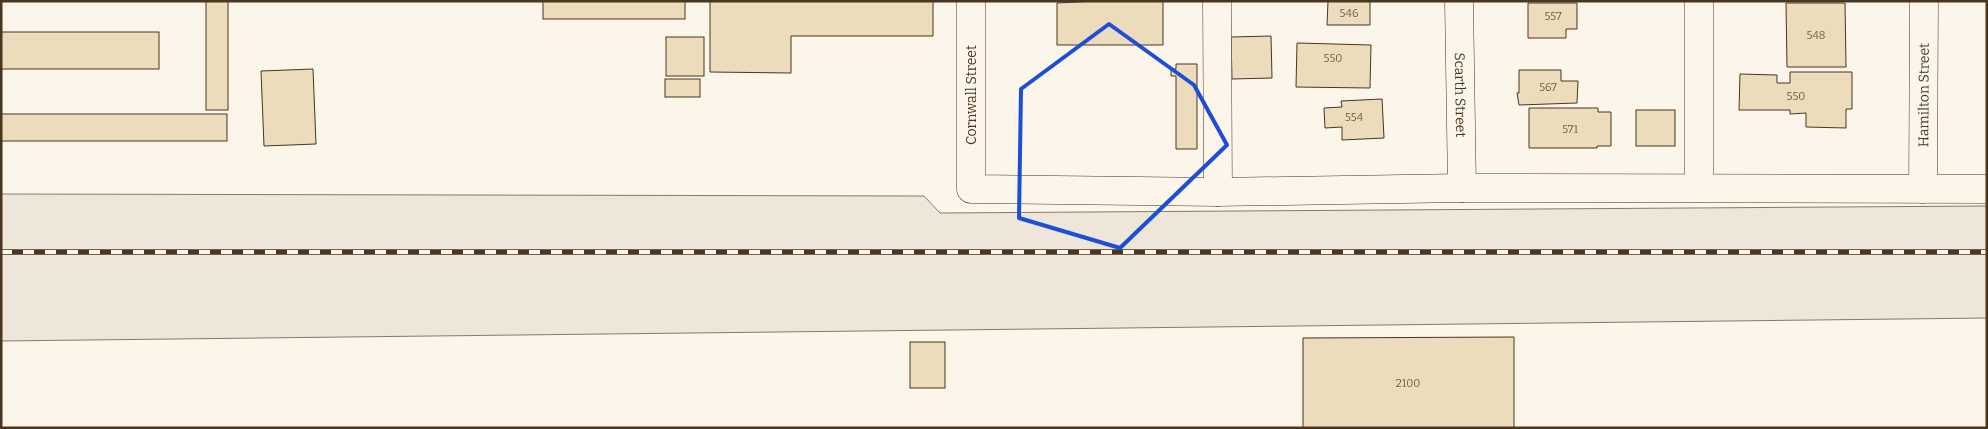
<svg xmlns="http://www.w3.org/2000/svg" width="1988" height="429" font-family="Bitter,serif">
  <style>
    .green { fill: #ede6d9; stroke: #887966 }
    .building { fill: #ecdcbc; stroke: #4a3520 }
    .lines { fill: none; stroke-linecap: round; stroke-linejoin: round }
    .minor-casing { stroke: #4a3520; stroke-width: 29 }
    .minor { stroke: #fbf6e9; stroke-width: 28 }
    .rail-casing { stroke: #4a3520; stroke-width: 5.5 }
    .rail { stroke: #fbf6e9; stroke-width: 4; stroke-dasharray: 11; stroke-linecap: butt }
    .marked { fill: none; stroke: #1d4ed8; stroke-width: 4; stroke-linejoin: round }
    .labels { text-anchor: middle; stroke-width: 4; stroke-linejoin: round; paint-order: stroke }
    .number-label { font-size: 11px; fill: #725f47 }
    .street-label { font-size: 14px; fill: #4a3520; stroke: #fbf6e9 }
  </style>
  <rect width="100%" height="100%" fill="#fbf6e9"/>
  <path class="green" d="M1,194l923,2 16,17 1047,-7v112l-1986,23z"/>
  <g class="building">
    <rect x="206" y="1" width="22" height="109"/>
    <rect x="543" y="1" width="142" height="18"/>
    <path d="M710,1h223v35h-142v37l-81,-1z"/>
    <path d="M1096,1h67v44h-106v-42z"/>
    <path d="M1328,1h42v24h-43z"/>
    <path d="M1528,3h49v26h-11v9h-38z"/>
    <path d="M1786,3h59l1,64h-59z"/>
    <rect x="1" y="32" width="158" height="37"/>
    <path d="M1271,36l1,42 -40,1 -1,-42z"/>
    <rect x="666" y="37" width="38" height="39"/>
    <path d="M1297,43l74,2 -1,43 -74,-1z"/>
    <path d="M1176,64h21v85h-21v-73h-5v-7h5z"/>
    <path d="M313,69l3,75 -52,2 -3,-75z"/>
    <path d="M1519,70h42v11h17l-1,22 -58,2 -2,-12h2z"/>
    <path d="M1790,72h62v37h-6v19l-40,-1v-14l-16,1v-4h-51l1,-36 37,1v8h13z"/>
    <rect x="665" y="79" width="35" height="18"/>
    <path d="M1382,99l2,39 -42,2v-13l-17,1 -1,-20 18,-1 -1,-6z"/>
    <path d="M1529,108h69v4h13v34h-14v2h-68z"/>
    <rect x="1636" y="110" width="39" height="36"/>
    <rect x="1" y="114" width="226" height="27"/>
    <path d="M1514,337v91h-211v-90z"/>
    <rect x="910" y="342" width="35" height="46"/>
  </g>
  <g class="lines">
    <g class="minor-casing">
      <g id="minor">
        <path d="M971,1v188l247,3 244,-4 525,1"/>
        <path d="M1217,1l1,191"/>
        <path id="s1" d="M1459,1l3,187"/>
        <path d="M1699,1v187"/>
        <path id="s2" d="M1923,189l1,-188"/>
      </g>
    </g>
    <use href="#minor" class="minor"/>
    <g class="rail-casing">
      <path id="rail" d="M1,252h1986"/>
    </g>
    <use href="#rail" class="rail"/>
  </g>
  <path class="marked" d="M1109,24l85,61 33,60 -107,103 -101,-30 2,-129z"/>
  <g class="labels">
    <g class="number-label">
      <text x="1349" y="17">546</text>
      <text x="1553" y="20">557</text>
      <text x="1816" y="39">548</text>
      <text x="1333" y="62">550</text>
      <text x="1548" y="91">567</text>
      <text x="1796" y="100">550</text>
      <text x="1354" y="121">554</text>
      <text x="1570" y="133">571</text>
      <text x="1408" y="387">2100</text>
    </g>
    <g class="street-label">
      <text transform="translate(971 95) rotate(-90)" y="5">Cornwall Street</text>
      <text dy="5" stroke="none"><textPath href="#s1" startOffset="94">Scarth Street</textPath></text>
      <text dy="5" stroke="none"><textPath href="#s2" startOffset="94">Hamilton Street</textPath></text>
    </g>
  </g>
  <rect width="1988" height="429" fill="none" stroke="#4a3520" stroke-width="5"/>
</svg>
